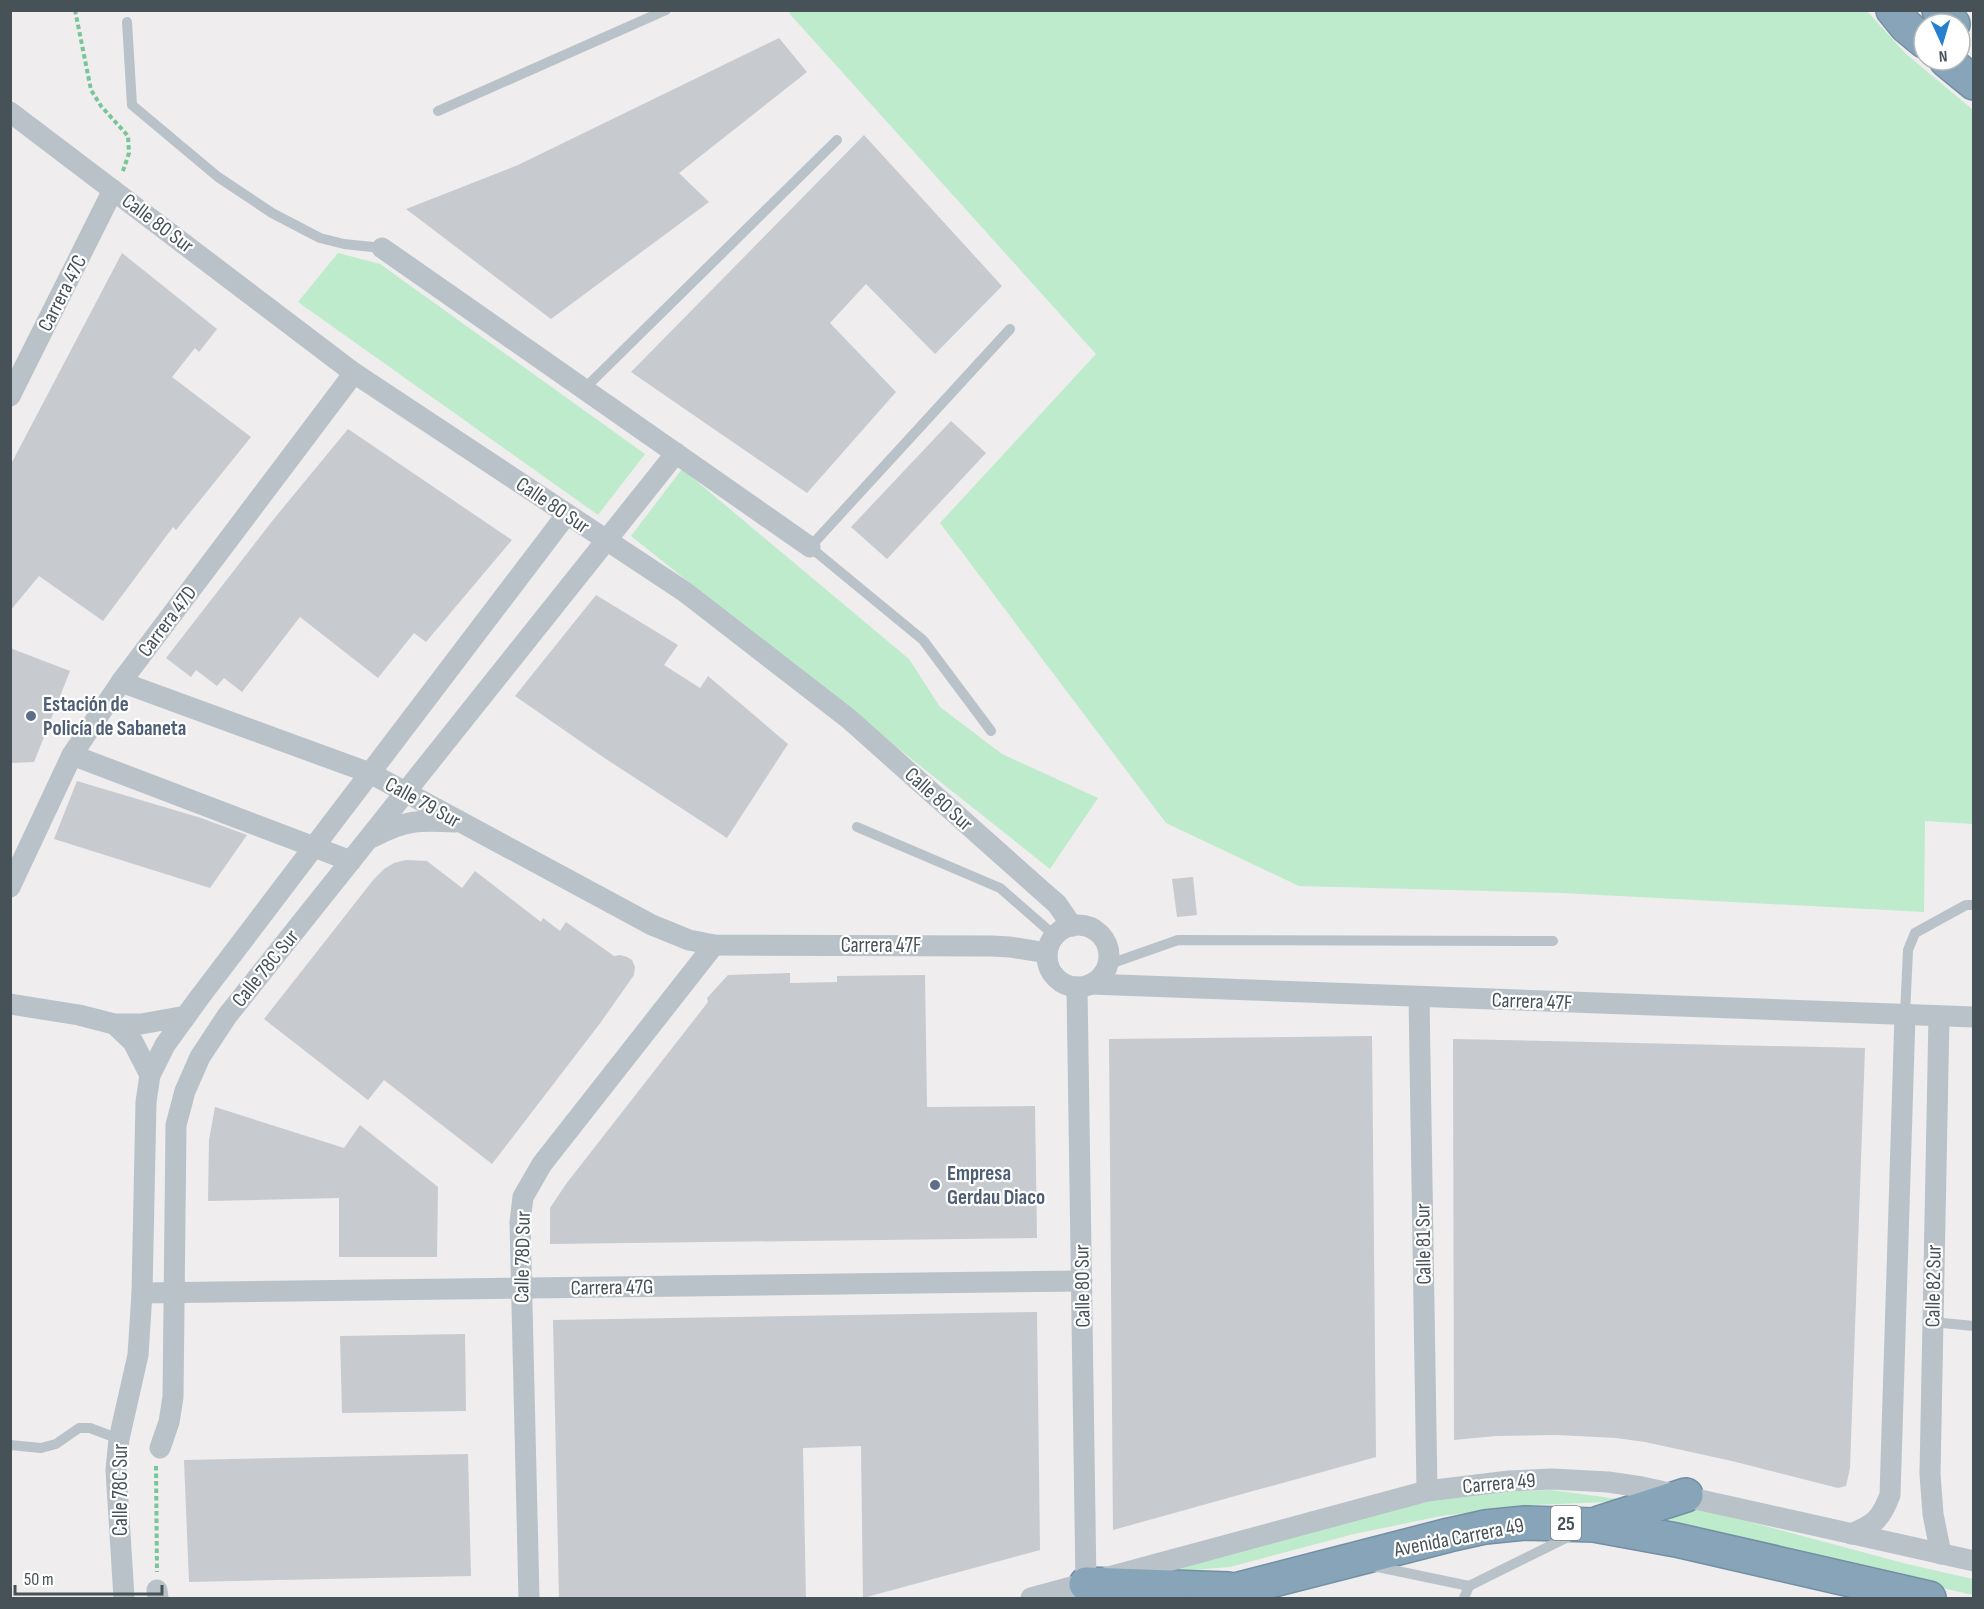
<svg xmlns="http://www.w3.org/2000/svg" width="1984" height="1609" font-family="'Sofia Sans Condensed',sans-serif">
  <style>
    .green { fill: #bdebcb }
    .building { fill: #c7cacf }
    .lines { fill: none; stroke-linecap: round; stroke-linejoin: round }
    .highway-casing { stroke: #738fa4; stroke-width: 36 }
    .path { stroke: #78c698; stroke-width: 4; stroke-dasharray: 4.5 3; stroke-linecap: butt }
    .lane { stroke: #b9c2c8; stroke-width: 10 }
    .street { stroke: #b9c2c8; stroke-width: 21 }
    .highway { stroke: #87a4b8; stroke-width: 33 }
    .service-dot { fill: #5c6f8a; stroke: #fff; stroke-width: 2 }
    .labels { text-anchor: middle; stroke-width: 4.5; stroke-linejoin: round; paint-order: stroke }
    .shield { fill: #fff; stroke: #7e868a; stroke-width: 1.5 }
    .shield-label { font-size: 20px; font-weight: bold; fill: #465258 }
    .street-label { font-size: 21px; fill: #465258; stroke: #fff }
    .service-label { font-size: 21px; font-weight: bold; fill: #4e5e75; stroke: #fff; text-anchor: start }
  </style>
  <rect width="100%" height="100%" fill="#efeded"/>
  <g class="green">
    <path d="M794,10l1073,1 38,42 68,57v714l-48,-3 -1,91 -361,-19 -264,-7 -133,-63 -226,-300 156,-169 -307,-341z"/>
    <path d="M338,253l42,11 265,190 -47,61 -300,-213z"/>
    <path d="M682,469l227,190 31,48 62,47 96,44 -48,71 -419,-333z"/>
    <path d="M1551,1490l82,11 -101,4 -91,11 -87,18 -124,33 -64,5 247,-70 73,-10z"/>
    <path d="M1690,1506l217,58 66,15v16l-312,-70z"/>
  </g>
  <g class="building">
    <path d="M779,38l28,34 -128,101 30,29 -158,117 -145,-110 112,-44z"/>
    <path d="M864,135l138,151 -67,68 -69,-70 -36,39 66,69 -89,101 -176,-121z"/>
    <path d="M122,253l95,76 -18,23 -4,-4 -23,29 79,60 -75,93 -3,-3 -70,94 -64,-45 -29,35v-145z"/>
    <path d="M951,421l35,32 -99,106 -36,-32z"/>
    <path d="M348,429l164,111 -86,102 -12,-9 -36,45 -78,-61 -58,75 -18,-14 -7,8 -21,-16 -5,7 -25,-19 107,-138z"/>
    <path d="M596,595l82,50 -14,20 36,23 8,-12 80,68 -61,94 -124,-81 -88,-61z"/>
    <path d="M10,648l60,23 -36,91 -24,1z"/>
    <path d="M77,781l124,37 46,17 -37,53 -156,-49z"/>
    <path d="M406,860l21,1 35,27 13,-17 66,51 2,-4 17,13 6,-9 48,34 6,-1 7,2 5,3 3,7 -1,8 -33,47 -109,142 -108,-84 -16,20 -104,-81 110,-140 10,-10 10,-6z"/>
    <path d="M1193,877l4,38 -20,2 -5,-38z"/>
    <path d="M790,973v10l47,-1v-6l88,-1 2,132 108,-1 2,132 -487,6v-36l16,-24 142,-182 -1,-4 21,-23z"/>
    <path d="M1372,1036l4,421 -263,73 -4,-491z"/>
    <path d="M1453,1039l412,9 -15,420 -4,18 -8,2 -106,-27 -87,-19 -29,-4 -59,-3 -61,1 -42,4z"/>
    <path d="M215,1107l129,41 16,-23 78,62 -1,70h-98v-59l-131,3 1,-61z"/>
    <path d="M1037,1312l3,238 -177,48 -2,-152 -58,2 3,151h-247l-6,-279z"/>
    <path d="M465,1334l1,77 -124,2 -2,-77z"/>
    <path d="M468,1454l3,122 -282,6 -5,-122z"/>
  </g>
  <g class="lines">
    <g class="highway-casing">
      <g id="highway">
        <path d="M1893,10l13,16 18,15"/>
        <path d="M1939,10l14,14"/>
        <path d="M1946,60l28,23"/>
        <path d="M1599,1523l87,-28"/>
        <path d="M1086,1584l142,5"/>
        <path d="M1204,1598l245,-63 36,-8 40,-4 69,2 82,15 253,58"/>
      </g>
    </g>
    <g class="path">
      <path d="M75,10l16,80 10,16 27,30 1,17 -7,21"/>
      <path d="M156,1466l1,106"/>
    </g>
    <g class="lane">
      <path d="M127,22l5,83 86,72 54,36 48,25 24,6 38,4"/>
      <path d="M438,111l228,-101"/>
      <path d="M584,389l253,-249"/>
      <path d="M991,731l-68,-91 -113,-93 200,-218"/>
      <path d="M857,827l143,61 55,48"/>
      <path d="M1107,965l71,-25 375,1"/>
      <path d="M1905,1015l3,-65 7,-17 51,-28h8"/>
      <path d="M1932,1322l42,4"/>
      <path d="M10,1445l31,3 15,-4 23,-16h11l29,11"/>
      <path d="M1373,1566l96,20 105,-52"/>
      <path d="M1464,1598l5,-12"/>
    </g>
    <g class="street">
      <path d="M10,112l344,261 331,219 164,127 192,171 16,14 15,22"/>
      <path d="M382,248l428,299"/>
      <path d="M10,396l103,-206"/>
      <path d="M121,682l249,91 282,152 37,15 25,5 277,1 19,1 37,6"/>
      <path d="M72,755l279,106"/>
      <path d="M373,837c32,-17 46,-17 82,-15"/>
      <path d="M10,887l62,-132 49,-73 233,-309"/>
      <circle cx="1078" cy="956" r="31"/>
      <path d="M1091,984l883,33"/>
      <path d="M1077,987l9,597"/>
      <path d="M1419,997l8,494"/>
      <path d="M10,1004l69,11 35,9h27l45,-8"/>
      <path d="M1939,1016l-9,458 3,40 8,40"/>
      <path d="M114,1024l19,18 17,33"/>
      <path d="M142,1293l940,-12"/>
      <path d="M160,1448l9,-26 4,-25 3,-272 9,-34 15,-34 27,-41 449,-563"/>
      <path d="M1851,1534c23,-9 30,-15 39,-39l15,-480"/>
      <path d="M157,1590l1,8"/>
      <path d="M124,1598l-8,-128 3,-31 19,-84 4,-62 4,-191 4,-27 15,-30 34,-47 368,-484"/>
      <path d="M529,1598l-9,-376 3,-25 19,-33 172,-219"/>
      <path d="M1031,1598l396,-107 82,-10 43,-2 56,3 34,5 332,74"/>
    </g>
    <use href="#highway" class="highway"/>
  </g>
  <g class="service-dot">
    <circle cx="31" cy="716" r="6"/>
    <circle cx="935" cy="1185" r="6"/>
  </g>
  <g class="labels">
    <rect class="shield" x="1551" y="1506" width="30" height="34" rx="4.5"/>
    <g class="shield-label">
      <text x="1566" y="1530">25</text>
    </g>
    <g class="street-label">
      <text transform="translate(158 223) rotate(37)" y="7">Calle 80 Sur</text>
      <text transform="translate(62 293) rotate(-63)" y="7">Carrera 47C</text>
      <text transform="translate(553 505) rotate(34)" y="7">Calle 80 Sur</text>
      <text transform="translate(167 621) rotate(-53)" y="7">Carrera 47D</text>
      <text transform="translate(939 799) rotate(42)" y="7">Calle 80 Sur</text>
      <text transform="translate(423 802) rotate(29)" y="7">Calle 79 Sur</text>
      <text x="881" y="952">Carrera 47F</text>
      <text transform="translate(265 968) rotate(-51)" y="7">Calle 78C Sur</text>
      <text transform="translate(1532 1001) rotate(2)" y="7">Carrera 47F</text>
      <text transform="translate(1423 1244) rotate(-91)" y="7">Calle 81 Sur</text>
      <text transform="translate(522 1257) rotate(-89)" y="7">Calle 78D Sur</text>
      <text transform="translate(1082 1286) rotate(-91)" y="7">Calle 80 Sur</text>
      <text transform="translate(1933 1286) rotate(-89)" y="7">Calle 82 Sur</text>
      <text transform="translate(612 1287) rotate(-1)" y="7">Carrera 47G</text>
      <text transform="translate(1499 1483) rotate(-5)" y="7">Carrera 49</text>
      <text transform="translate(120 1490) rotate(-90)" y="7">Calle 78C Sur</text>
      <text transform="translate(1459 1537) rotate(-11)" y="7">Avenida Carrera 49</text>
    </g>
    <g class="service-label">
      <text x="43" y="711">Estación de<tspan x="43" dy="24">Policía de Sabaneta</tspan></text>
      <text x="947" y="1180">Empresa<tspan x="947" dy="24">Gerdau Diaco</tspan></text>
    </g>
  </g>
  <rect width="1984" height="1609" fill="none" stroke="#465258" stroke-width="24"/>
  <g transform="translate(1942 42) rotate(176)"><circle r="28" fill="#ffffff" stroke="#b5babc" stroke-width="1.5"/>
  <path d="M0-4.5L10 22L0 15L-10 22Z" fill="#2680d0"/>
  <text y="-9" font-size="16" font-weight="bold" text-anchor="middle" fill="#465258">N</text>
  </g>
  <path d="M15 1585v9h147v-9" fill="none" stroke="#465258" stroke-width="3"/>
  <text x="24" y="1585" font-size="18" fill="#465258" stroke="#ffffff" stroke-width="4.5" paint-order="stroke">50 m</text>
</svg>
